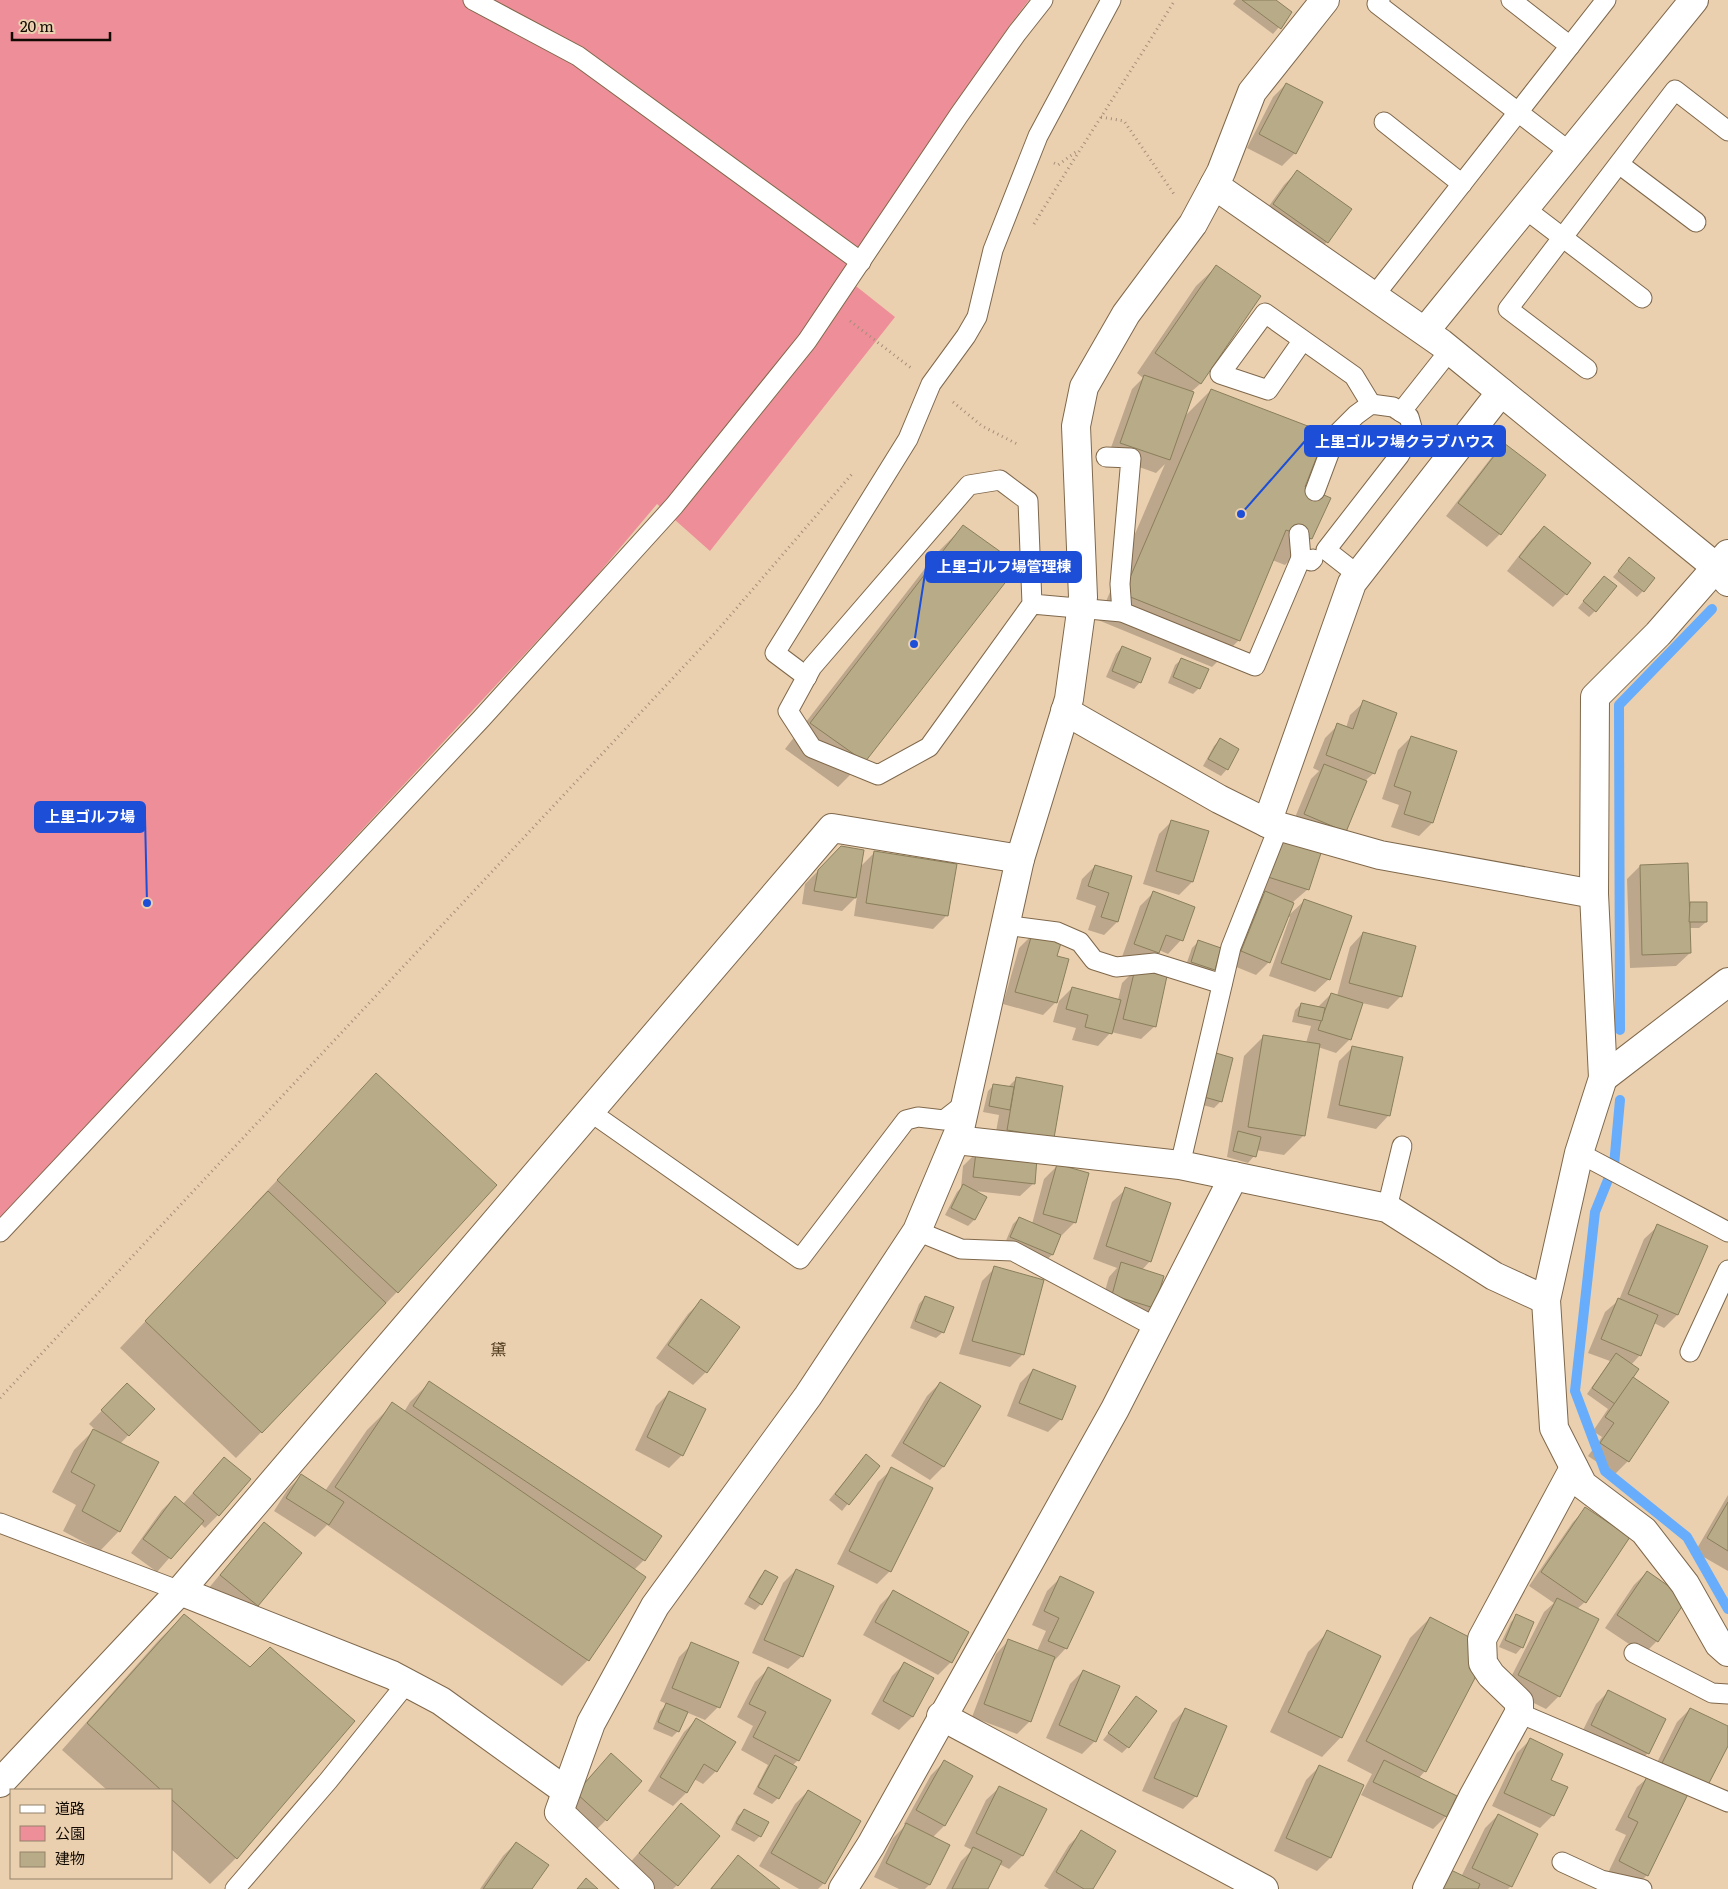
<svg xmlns="http://www.w3.org/2000/svg" width="1728" height="1889" font-family="Literata,'Noto Sans JP',serif">
  <style>
    .green { fill: #ed8e99 }
    .shadow { fill: #0003 }
    .lines { fill: none; stroke-linecap: round; stroke-linejoin: round }
    .stream { stroke: #67adfc; stroke-width: 10 }
    .building { fill: #b7ac87; stroke: #8a7f5b }
    .lane-casing { stroke: #7f684b; stroke-width: 21 }
    .street-casing { stroke: #7f684b; stroke-width: 30 }
    .path { stroke: #a48f77; stroke-width: 3; stroke-dasharray: 1 4; stroke-linecap: butt }
    .lane { stroke: #fff; stroke-width: 19 }
    .street { stroke: #fff; stroke-width: 28 }
    .labels { text-anchor: middle; stroke-width: 5; stroke-linejoin: round; paint-order: stroke }
    .quarter-label { font-size: 16px; fill: #4f3a1d; stroke: #ebd0b0 }
    .leader { fill: none; stroke: #1d4ed8; stroke-width: 2 }
    .callout-dot { fill: #1d4ed8; stroke: #ebd0b0; stroke-width: 2 }
    .callout { fill: #1d4ed8; stroke: #1d4ed8; stroke-width: 2 }
    .callout-label { font-size: 15px; text-anchor: middle; font-weight: bold; fill: #fff }
  </style>
  <rect width="100%" height="100%" fill="#ebd0b0"/>
  <path class="green" d="M0,0h1029l-19,25 -168,250 53,42 -185,234 -53,-47 -69,82 -588,634z"/>
  <g class="shadow">
    <path d="M1236,0h38l17,13 -18,21 -40,-30z"/>
    <path d="M1286,84l9,69 -13,13 -35,-18 26,-51z"/>
    <path d="M1297,172l30,70 -13,13 -53,-38 23,-32z"/>
    <path d="M1216,267l43,30 -59,87 -9,8 -8,26 28,-28 92,97 8,52 -26,26 -13,-5 -34,81 -26,26 -114,-47 67,-156 -9,9 -48,-17 24,-67 11,-11 -6,-5 59,-87z"/>
    <path d="M1504,444l40,31 -44,59 -13,13 -41,-31 45,-58z"/>
    <path d="M963,527l-99,234 -26,26 -53,-38 152,-196z"/>
    <path d="M1544,527l22,67 -13,13 -46,-36 24,-31z"/>
    <path d="M1629,559l14,32 -6,6 -24,-20z"/>
    <path d="M1598,583l-3,28 -6,6 -11,-9z"/>
    <path d="M1122,647l18,35 -6,7 -28,-12 10,-23z"/>
    <path d="M1182,659l17,29 -6,6 -25,-11 7,-18z"/>
    <path d="M1364,702l10,71 -8,7 -21,51 -54,-4 20,-48 8,-8 -6,-3 12,-30 13,-13 8,3 4,-13z"/>
    <path d="M1411,737l21,86 -13,13 -28,-9 8,-22 -17,-6 16,-49z"/>
    <path d="M1220,740l18,10 -11,19 -6,7 -18,-10 11,-20z"/>
    <path d="M1172,821l35,11 -15,50 -13,13 -36,-11 16,-50z"/>
    <path d="M842,847l18,20 15,-15 80,13 -9,51 -13,13 -79,-13 3,-20 -15,15 -40,-7 3,-20z"/>
    <path d="M1268,852l40,37 -15,13 -24,60 -13,13 -27,-11 24,-59 12,-12 -10,-3z"/>
    <path d="M1095,866l36,11 -14,45 -13,13 -16,-5 8,-24 -20,-7 6,-20z"/>
    <path d="M1640,866l48,40 3,-3 15,19 -7,6h-10l1,25 -14,13 -46,2 -3,-89z"/>
    <path d="M1153,893l28,47 -13,14 -9,-4 -14,16 -23,-9 18,-51z"/>
    <path d="M1304,901l25,78 -14,13 -46,-16 21,-59 -2,-1z"/>
    <path d="M1363,933l38,63 -13,13 -26,-6 -12,36 -14,14 -18,-6 -14,88 -20,20 -28,-5 -2,6 -6,7 -21,-6 17,-101 20,-20 42,7 5,-17 -19,-4 3,-12 6,-6 17,3 13,-13 6,2 13,-49z"/>
    <path d="M1032,935l24,22v45l-13,13 -40,-11 16,-56z"/>
    <path d="M1198,942l15,27 -6,7 -22,-8 7,-20z"/>
    <path d="M1135,970l20,56 -14,13 -30,-7 -13,14 -26,-6 4,-12 -23,-6 6,-21 13,-13 46,12 4,-17z"/>
    <path d="M1353,1047l36,68 -13,14 -49,-11 12,-57z"/>
    <path d="M1217,1055l4,46 -7,7 -15,-4 11,-43z"/>
    <path d="M376,1075l119,110 -98,107 -161,166 -116,-110 133,-140 -1,-1z"/>
    <path d="M1017,1078l36,60 -59,5 5,-28 -16,-3 5,-21 6,-6 14,2z"/>
    <path d="M976,1153l58,30 -14,13 -45,-5 11,6 -12,23 -6,6 -23,-11 12,-23 4,-4 2,-22z"/>
    <path d="M1057,1166l18,56 -13,13h-2l-8,20 -7,6 -40,-18 8,-19 6,-6 13,6 12,-45z"/>
    <path d="M1126,1189l24,72 -8,9 11,38 -13,13 -40,-13 9,-31 8,-9 -24,-9 19,-57z"/>
    <path d="M1658,1226l48,20 -29,69 -13,13 -10,-5 -14,32 -9,10 -3,96 -13,13 -27,-18 14,-19 -9,-6 15,-22 -21,-15 23,-33 -22,-8 17,-41 14,-12 25,-61z"/>
    <path d="M995,1268l28,86 -13,13 -51,-13 23,-73z"/>
    <path d="M925,1297l18,35 -7,6 -26,-10 9,-24z"/>
    <path d="M701,1301l5,71 -13,13 -37,-27 32,-44z"/>
    <path d="M1033,1370l28,49 -13,13 -41,-16 13,-33z"/>
    <path d="M430,1382l214,178 -10,10 11,7 -57,83 -26,26 -235,-161 -12,12 -41,-26 14,-22 13,-13 24,15 42,-61 26,-26 11,8 6,-10z"/>
    <path d="M940,1383l39,24 -36,60 -13,13 -39,-24 36,-60z"/>
    <path d="M669,1393l13,62 -13,13 -34,-18 21,-44z"/>
    <path d="M114,1398l39,11 -33,35 -1,87 -19,20 -37,-20 13,-26 -24,-13 22,-42 19,-19 6,2 -10,-9z"/>
    <path d="M224,1458l-6,57 -13,13 -5,-5 -43,49 -26,-19 31,-43 13,-13 8,7z"/>
    <path d="M860,1462l18,4 -36,45 -13,-11z"/>
    <path d="M892,1469l-2,102 -13,13 -40,-20 41,-82z"/>
    <path d="M1728,1495v76l-33,-19z"/>
    <path d="M1586,1509l-1,93 -8,7 -18,87 -13,13 -41,-20 39,-77 10,-9 -25,-17 44,-64z"/>
    <path d="M264,1524l36,29 -56,65 -36,-29 43,-52z"/>
    <path d="M796,1570l6,86 -14,13 -36,-16 31,-70z"/>
    <path d="M765,1571l-4,33 -6,6 -11,-6 15,-26z"/>
    <path d="M1647,1572l38,27 -28,42 -13,13 -39,-26 29,-43z"/>
    <path d="M1060,1578l6,70 -13,14 -23,59 -13,13 -45,-17 24,-63 13,-14 28,11 9,-20 -14,-6 15,-34z"/>
    <path d="M893,1592l74,40 -16,30 -13,13 -75,-40 17,-30z"/>
    <path d="M184,1615l66,54 -14,189 -26,26 -39,-35v-59h-64l-45,-40 96,-109z"/>
    <path d="M1517,1616l5,31 -6,7 -17,-7 12,-25z"/>
    <path d="M1430,1618l-5,153 -7,8 28,37 -13,13 -72,-34 11,-21 -25,-13 63,-123z"/>
    <path d="M1328,1632l13,105 -19,20 -52,-25 38,-80z"/>
    <path d="M692,1644l26,63 -13,13 -19,-8 -8,19 -6,6 -19,-8 7,-18 7,-7 -7,-3 19,-44z"/>
    <path d="M905,1663l27,16 -20,38 -13,13 -28,-16 21,-38z"/>
    <path d="M768,1669l30,91 -6,6 -14,32 -6,6 -19,-10 15,-29 -27,-15 12,-24 -16,-9 18,-35z"/>
    <path d="M1083,1671l12,70 -13,13 -36,-16 24,-54z"/>
    <path d="M1609,1691l39,62 -13,13 -56,-28 17,-34z"/>
    <path d="M1136,1697l-8,50 -6,6 -19,-13z"/>
    <path d="M1690,1709l38,19v15l-21,42 -13,13 -8,-4 -39,81 -13,13 -27,-13 19,-40 -11,-5 22,-43 14,-12 26,-53z"/>
    <path d="M1185,1710l11,86 -13,13 -41,-18 30,-68z"/>
    <path d="M697,1719l19,52 -13,13 -9,-5 -8,14 -13,13 -25,-15 36,-59z"/>
    <path d="M1530,1740l20,40 3,35 -13,13 -48,-22 25,-53z"/>
    <path d="M944,1762v64l-11,11 15,8 -19,40 -4,4h-26l-25,-12 19,-39 13,-13 -2,-1 27,-49z"/>
    <path d="M1319,1767l11,91 -13,13 -43,-20 32,-71z"/>
    <path d="M598,1768l8,52 -13,13 -30,-27z"/>
    <path d="M1000,1787l45,23 -23,46 -13,13 -10,-5 -12,25h-41l15,-28 11,-11 -8,-4 22,-46z"/>
    <path d="M808,1791l16,92 -6,6h-19l-40,-23 36,-62z"/>
    <path d="M681,1805l-4,80 -4,4h-19l-27,-23z"/>
    <path d="M744,1810l16,26 -6,6 -23,-12 7,-14z"/>
    <path d="M1498,1815l13,71 -3,3h-72l25,-12 24,-49z"/>
    <path d="M1082,1832l10,57h-43l-5,-3 25,-41z"/>
    <path d="M516,1843l15,46h-51l23,-33z"/>
    <path d="M738,1857l41,32h-69z"/>
  </g>
  <g class="lines">
    <g class="stream">
      <path d="M1620,1030l-1,-325 93,-96"/>
      <path d="M1620,1100l-6,65 -19,47 -20,179 30,80 82,66 41,72"/>
    </g>
  </g>
  <g class="building">
    <path d="M1242,0h34l16,12 -11,17z"/>
    <path d="M1286,83l37,19 -27,52 -37,-20z"/>
    <path d="M1297,170l55,39 -24,34 -55,-39z"/>
    <path d="M1216,265l45,31 -60,88 -46,-31z"/>
    <path d="M1144,375l50,17 -24,68 -50,-17z"/>
    <path d="M1211,389l115,44 -21,54 26,11 -19,41 -26,-9 -46,111 -117,-47z"/>
    <path d="M1504,443l42,32 -45,60 -43,-32z"/>
    <path d="M963,525l56,40 -154,197 -55,-39z"/>
    <path d="M1544,526l47,37 -24,32 -48,-38z"/>
    <path d="M1629,557l26,21 -11,14 -26,-21z"/>
    <path d="M1604,576l13,10 -21,26 -13,-11z"/>
    <path d="M1122,646l29,12 -10,25 -29,-12z"/>
    <path d="M1181,658l28,11 -9,20 -27,-12z"/>
    <path d="M1363,700l34,13 -22,61 -49,-19 11,-32 16,6z"/>
    <path d="M1411,736l46,15 -24,72 -29,-9 7,-22 -17,-6z"/>
    <path d="M1220,738l19,11 -11,21 -20,-11z"/>
    <path d="M1324,764l43,17 -21,51 -42,-18z"/>
    <path d="M1171,820l38,11 -16,51 -37,-11z"/>
    <path d="M1281,837l41,13 -13,40 -41,-13z"/>
    <path d="M841,846l23,4 -8,48 -42,-7 4,-21z"/>
    <path d="M874,851l83,13 -9,52 -82,-13z"/>
    <path d="M1688,863l3,90 -49,2 -2,-90z"/>
    <path d="M1095,865l37,11 -14,46 -17,-5 8,-24 -21,-7z"/>
    <path d="M1153,891l42,16 -12,34 -17,-6 -7,18 -25,-9z"/>
    <path d="M1265,891l29,12 -24,60 -29,-12z"/>
    <path d="M1304,899l48,17 -22,64 -49,-17z"/>
    <path d="M1690,902h17v20h-18z"/>
    <path d="M1363,932l53,14 -14,51 -53,-14z"/>
    <path d="M1032,934l29,9 -4,13 12,3 -12,44 -42,-11z"/>
    <path d="M1198,940l23,8 -6,22 -24,-8z"/>
    <path d="M1135,969l32,7 -11,51 -33,-8z"/>
    <path d="M1072,987l49,13 -9,34 -27,-7 3,-12 -22,-6z"/>
    <path d="M1331,993l32,10 -12,37 -33,-10z"/>
    <path d="M1301,1003l24,5 -3,13 -24,-5z"/>
    <path d="M1263,1035l57,9 -15,92 -57,-9z"/>
    <path d="M1352,1046l51,11 -13,59 -51,-11z"/>
    <path d="M1216,1053l17,5 -11,44 -18,-5z"/>
    <path d="M376,1073l121,112 -99,108 -121,-113z"/>
    <path d="M1016,1077l47,9 -9,52 -47,-8z"/>
    <path d="M993,1084l21,3 -4,23 -21,-4z"/>
    <path d="M1238,1131l23,6 -5,20 -23,-6z"/>
    <path d="M976,1152l61,6 -2,26 -62,-7z"/>
    <path d="M1057,1164l32,9 -13,50 -33,-9z"/>
    <path d="M963,1184l24,13 -12,23 -24,-12z"/>
    <path d="M1125,1187l46,16 -20,59 -45,-16z"/>
    <path d="M268,1191l118,112 -124,130 -117,-112z"/>
    <path d="M1019,1217l42,18 -8,20 -43,-18z"/>
    <path d="M1657,1224l51,22 -30,69 -50,-21z"/>
    <path d="M1121,1262l43,14 -10,32 -42,-13z"/>
    <path d="M994,1266l50,14 -20,75 -52,-14z"/>
    <path d="M925,1296l29,11 -10,26 -29,-12z"/>
    <path d="M1618,1298l40,17 -17,41 -40,-17z"/>
    <path d="M701,1299l39,28 -33,46 -39,-28z"/>
    <path d="M1616,1353l23,16 -24,35 -23,-16z"/>
    <path d="M1033,1369l43,17 -14,34 -43,-17z"/>
    <path d="M1633,1377l36,25 -40,60 -29,-19 14,-20 -9,-6z"/>
    <path d="M429,1381l233,155 -17,25 -232,-155z"/>
    <path d="M940,1382l41,24 -37,61 -41,-24z"/>
    <path d="M127,1383l28,26 -26,27 -28,-26z"/>
    <path d="M669,1391l37,18 -23,47 -36,-19z"/>
    <path d="M392,1402l254,175 -57,84 -254,-174z"/>
    <path d="M93,1429l66,33 -39,70 -38,-21 13,-26 -24,-13z"/>
    <path d="M866,1454l14,12 -31,39 -14,-11z"/>
    <path d="M224,1457l27,22 -32,37 -26,-23z"/>
    <path d="M891,1467l42,21 -42,84 -42,-21z"/>
    <path d="M301,1474l43,28 -15,23 -43,-27z"/>
    <path d="M175,1496l29,25 -33,38 -28,-20z"/>
    <path d="M1728,1502v49l-21,-13z"/>
    <path d="M1585,1507l45,30 -44,66 -45,-31z"/>
    <path d="M264,1522l38,31 -44,53 -38,-31z"/>
    <path d="M796,1569l38,17 -31,71 -39,-17z"/>
    <path d="M765,1570l13,7 -16,28 -13,-8z"/>
    <path d="M1647,1571l40,28 -29,43 -41,-27z"/>
    <path d="M1060,1576l34,16 -27,57 -19,-8 11,-23 -15,-7z"/>
    <path d="M893,1590l76,42 -17,31 -77,-41z"/>
    <path d="M1557,1598l42,21 -39,78 -42,-22z"/>
    <path d="M184,1614l66,53 20,-20 85,74 -118,138 -66,-60v-9h-10l-74,-67z"/>
    <path d="M1516,1614l18,8 -11,26 -18,-8z"/>
    <path d="M1430,1617l41,21 4,40 -49,94 -60,-31z"/>
    <path d="M1327,1630l54,26 -39,82 -54,-26z"/>
    <path d="M1008,1639l47,18 -24,65 -47,-18z"/>
    <path d="M691,1642l48,20 -19,46 -48,-20z"/>
    <path d="M904,1662l30,16 -21,39 -30,-16z"/>
    <path d="M768,1667l63,33 -32,61 -46,-24 13,-25 -17,-8z"/>
    <path d="M1083,1670l37,16 -24,56 -37,-17z"/>
    <path d="M1608,1690l58,29 -17,35 -58,-29z"/>
    <path d="M1136,1696l21,15 -28,37 -21,-15z"/>
    <path d="M666,1703l22,9 -9,20 -21,-10z"/>
    <path d="M1185,1708l42,18 -30,71 -43,-19z"/>
    <path d="M1690,1708l38,18v20l-20,39 -46,-22z"/>
    <path d="M696,1718l40,24 -19,30 -13,-8 -17,29 -27,-16z"/>
    <path d="M1530,1738l33,16 -12,26 17,7 -14,29 -50,-23z"/>
    <path d="M611,1753l31,28 -35,40 -31,-28z"/>
    <path d="M775,1755l22,12 -18,32 -21,-12z"/>
    <path d="M944,1760l29,16 -28,50 -29,-16z"/>
    <path d="M1384,1760l73,36 -10,21 -74,-35z"/>
    <path d="M1319,1765l45,20 -33,73 -45,-20z"/>
    <path d="M1649,1772l40,20 -41,84 -29,-15 19,-39 -10,-5z"/>
    <path d="M999,1786l48,23 -24,47 -47,-23z"/>
    <path d="M808,1790l53,31 -36,63 -54,-31z"/>
    <path d="M681,1803l39,33 -42,50 -39,-33z"/>
    <path d="M744,1809l25,13 -8,15 -25,-14z"/>
    <path d="M1498,1814l40,20 -26,53 -40,-19z"/>
    <path d="M906,1823l44,22 -20,40 -44,-22z"/>
    <path d="M1081,1830l35,21 -23,38h-9l-28,-17z"/>
    <path d="M516,1842l33,23 -17,24h-49z"/>
    <path d="M973,1847l29,14 -14,28h-36z"/>
    <path d="M738,1855l42,34h-69z"/>
    <path d="M1451,1870l29,14 -2,5h-36z"/>
    <path d="M586,1878l12,11h-21z"/>
  </g>
  <g class="lines">
    <g class="lane-casing">
      <g id="lane">
        <path d="M473,0l105,56 283,206"/>
        <path d="M1380,0l-3,4 193,148"/>
        <path d="M1511,0l59,46"/>
        <path d="M1384,122l78,62"/>
        <path d="M1619,164l77,58"/>
        <path d="M1524,208l118,90"/>
        <path d="M1374,296l232,-296"/>
        <path d="M1303,340l-35,50 -48,-16 45,-61 89,63 17,28"/>
        <path d="M1587,369l-79,-60 167,-219 53,41"/>
        <path d="M1401,412l49,-62"/>
        <path d="M1106,457l25,1 -11,126 2,28"/>
        <path d="M1315,491l21,-56 20,-20 15,-11 22,3 16,10 4,14 -14,25 -73,94 32,25"/>
        <path d="M1299,534l2,24 10,3 2,-2"/>
        <path d="M1032,604l-103,143 -51,28 -66,-27 -24,-37 24,-44 157,-182 31,-5 28,21 4,103 90,8 133,54 46,-108"/>
        <path d="M807,677l-32,-24 133,-214 23,-55 35,-48 11,-19 16,-67 45,-114 73,-136"/>
        <path d="M1005,925l52,7 23,10 14,18 22,7 39,-4 67,21"/>
        <path d="M589,1111l211,148 106,-139 12,-3 26,3 23,-18"/>
        <path d="M1579,1153l149,79"/>
        <path d="M1180,1165l51,-218 48,-121"/>
        <path d="M1387,1208l15,-62"/>
        <path d="M917,1231l44,18 52,2 144,77"/>
        <path d="M0,1232l481,-513 193,-213 133,-165 152,-226 58,-82 26,-33"/>
        <path d="M1690,1352l38,-82"/>
        <path d="M0,1523l180,68"/>
        <path d="M1634,1653l78,40 16,1"/>
        <path d="M1519,1713l209,89"/>
        <path d="M1562,1862l39,18 41,9"/>
        <path d="M235,1889l93,-108 78,-97"/>
      </g>
    </g>
    <g class="street-casing">
      <g id="street">
        <path d="M1214,185l227,158 275,224 12,15"/>
        <path d="M1425,331l269,-331"/>
        <path d="M1728,554l-70,80 -63,63 -1,197 9,184 -24,75 -33,147 8,128 29,57 61,46 41,53 34,60 9,8"/>
        <path d="M1065,711l154,88 48,24 113,32 214,39"/>
        <path d="M1267,823l85,-240 149,-191"/>
        <path d="M1603,1078l125,-96"/>
        <path d="M956,1140l224,25 207,43 107,68 52,24"/>
        <path d="M180,1591l212,84 49,26 125,90"/>
        <path d="M941,1716l323,173"/>
        <path d="M0,1783l180,-192 652,-763 188,31"/>
        <path d="M640,1889l-81,-77 32,-89 64,-117 153,-210 109,-165 43,-102 60,-270 49,-160 14,-102 -7,-171 8,-39 42,-73 67,-90 28,-52 31,-80 73,-92"/>
        <path d="M843,1889l28,-44 244,-436 119,-233"/>
        <path d="M1427,1889l46,-92 46,-84v-11l-28,-27 -8,-12 -1,-24 92,-171"/>
      </g>
    </g>
    <g class="path">
      <path d="M1101,117l23,4 50,73"/>
      <path d="M1054,163l4,2 19,-14"/>
      <path d="M1034,224c46,-76 95,-149 141,-224"/>
      <path d="M850,321l61,47"/>
      <path d="M953,402l29,24 37,19"/>
      <path d="M0,1398l716,-766 136,-158"/>
    </g>
    <use href="#lane" class="lane"/>
    <use href="#street" class="street"/>
  </g>
  <g class="labels">
    <g class="quarter-label">
      <text x="498" y="1355">黛</text>
    </g>
  </g>
  <path class="leader" d="M1241 514L1305 441M914 644L926 567M147 903L145 817"/>
  <g class="callout-dot">
    <circle cx="1241" cy="514" r="5"/>
    <circle cx="914" cy="644" r="5"/>
    <circle cx="147" cy="903" r="5"/>
  </g>
  <g class="callout">
    <rect x="1305" y="426" width="200" height="30" rx="5"/>
    <rect x="926" y="552" width="155" height="30" rx="5"/>
    <rect x="35" y="802" width="110" height="30" rx="5"/>
  </g>
  <g class="callout-label">
    <text x="1405" y="447">上里ゴルフ場クラブハウス</text>
    <text x="1004" y="572">上里ゴルフ場管理棟</text>
    <text x="90" y="822">上里ゴルフ場</text>
  </g>
  <rect x="10" y="1789" width="162" height="90" fill="#ebd0b0" stroke="#94816a"/>
  <rect x="20" y="1805" width="25" height="8" fill="#ffffff" stroke="#94816a"/>
  <text x="55" y="1814" font-size="15" fill="#120a02">道路</text>
  <rect x="20" y="1826" width="25" height="15" fill="#ed8e99" stroke="#94816a"/>
  <text x="55" y="1839" font-size="15" fill="#120a02">公園</text>
  <rect x="20" y="1852" width="25" height="15" fill="#b7ac87" stroke="#94816a"/>
  <text x="55" y="1864" font-size="15" fill="#120a02">建物</text>
  <path d="M12 32v8h98v-8" fill="none" stroke="#120a02" stroke-width="2.5"/>
  <text x="20" y="32" font-size="15" fill="#120a02" stroke="#ebd0b0" stroke-width="4" paint-order="stroke">20 m</text>
</svg>
